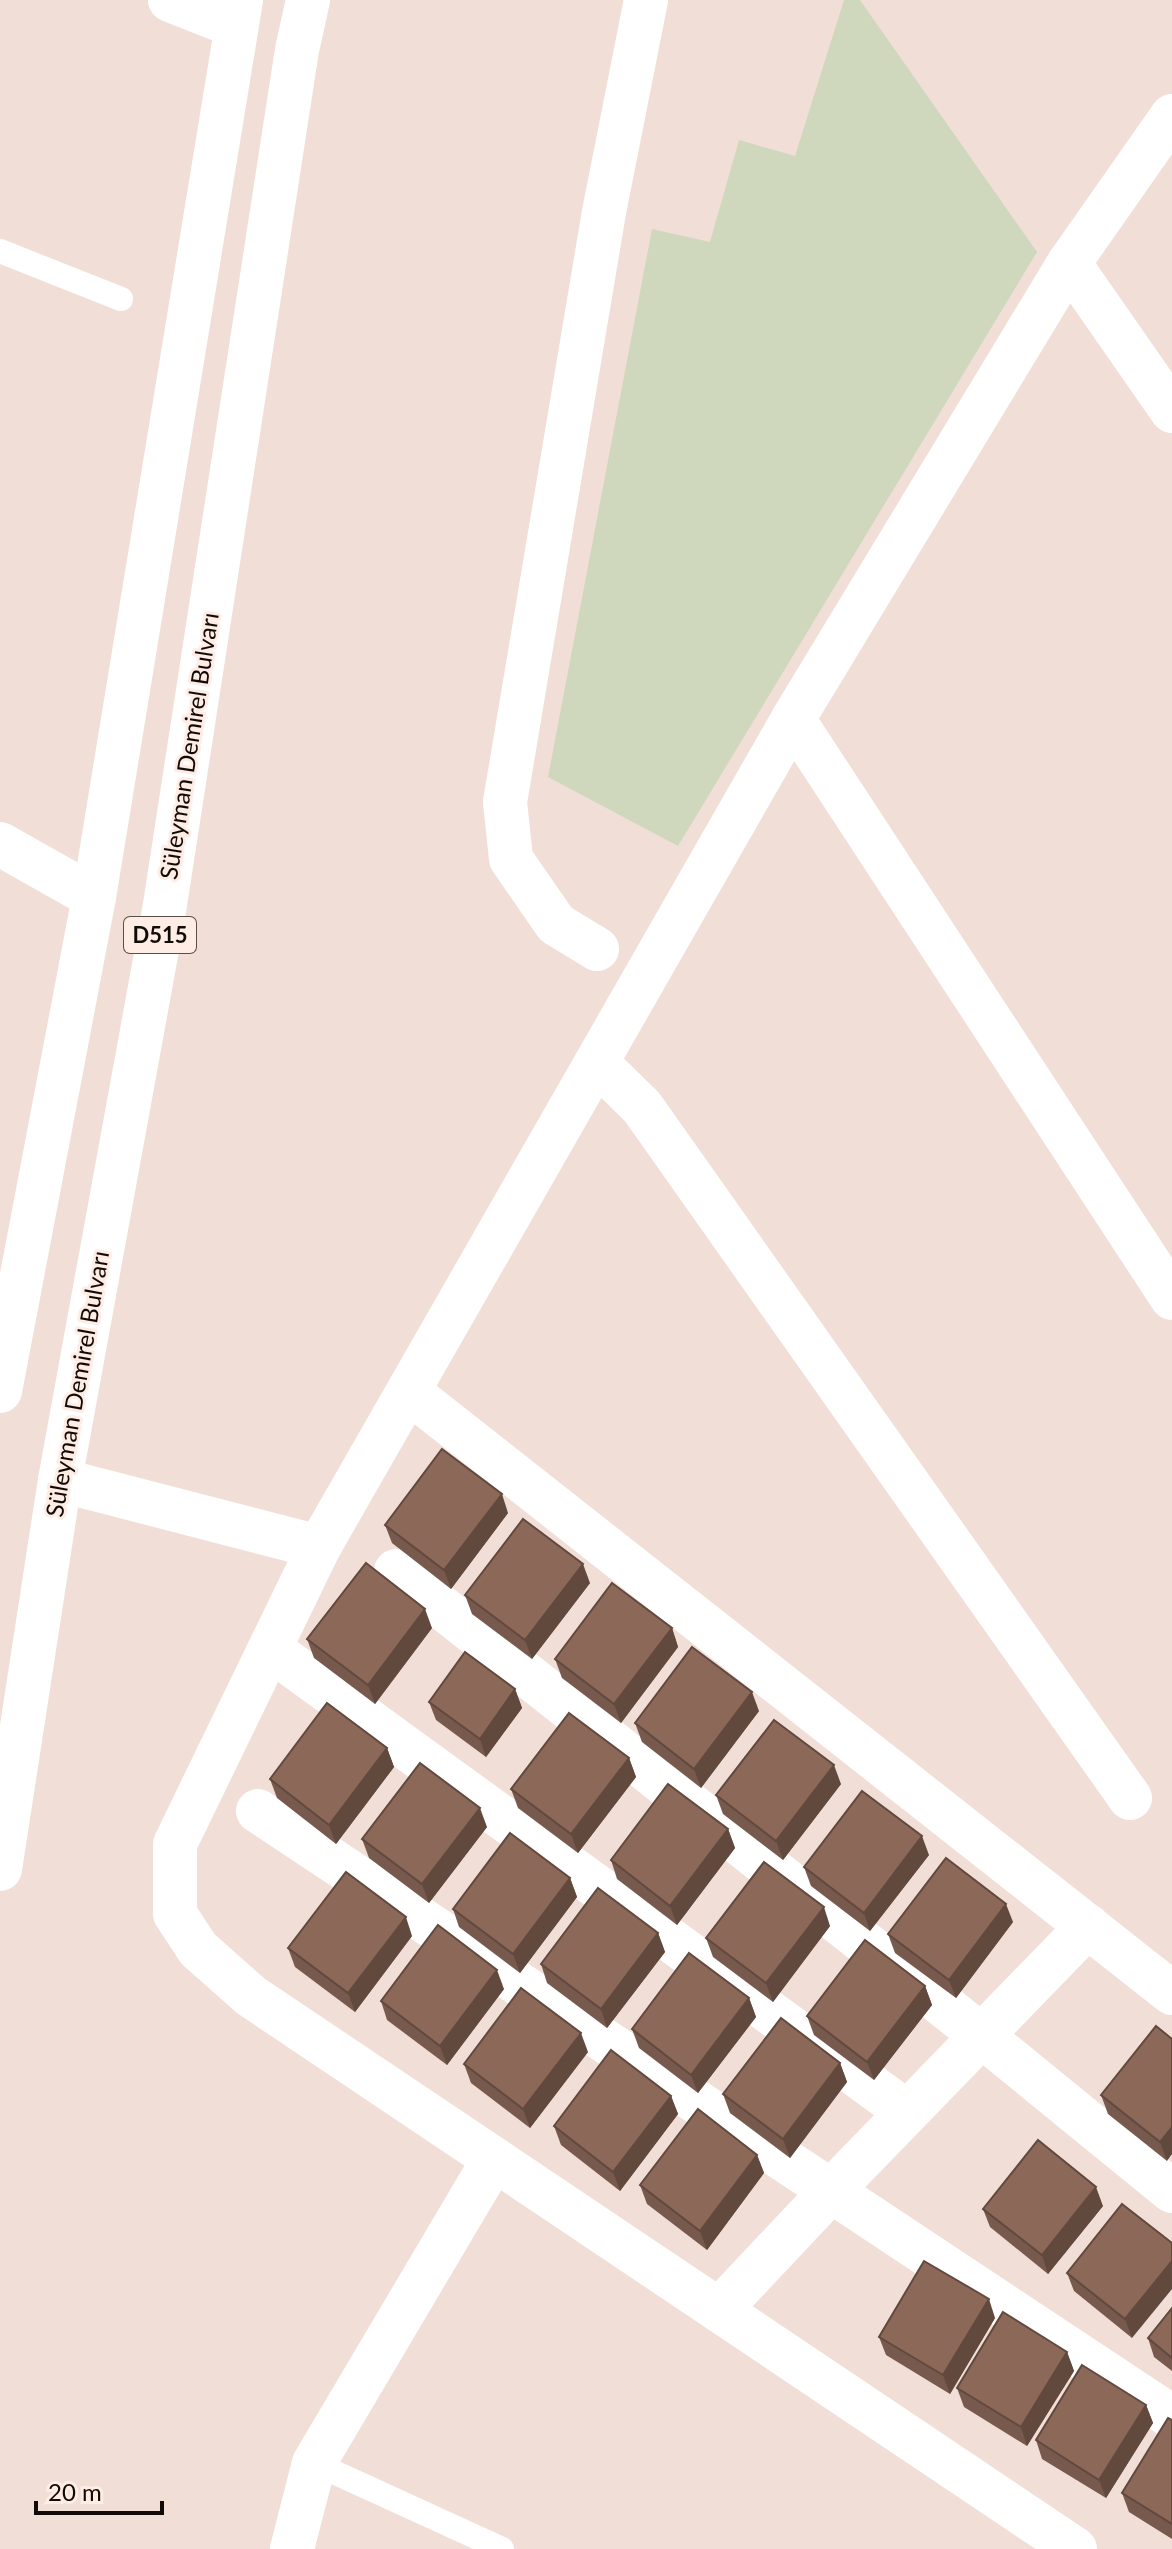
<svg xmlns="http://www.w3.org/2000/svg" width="1172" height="2549" font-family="Lato,sans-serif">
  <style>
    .green { fill: #cfd7bd }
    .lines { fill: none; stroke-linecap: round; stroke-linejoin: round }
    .lane { stroke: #fff; stroke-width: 24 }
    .street { stroke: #fff; stroke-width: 44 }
    .highway { stroke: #fff; stroke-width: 44 }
    .wall { fill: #78594d }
    .shaded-wall { fill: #62493e }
    .building { fill: #8c6859; stroke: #62493e; stroke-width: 2 }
    .labels { text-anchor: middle; stroke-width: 6; stroke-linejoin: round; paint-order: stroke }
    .shield { fill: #ffece4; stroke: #584e4a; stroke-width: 2 }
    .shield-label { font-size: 22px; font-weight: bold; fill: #110b08 }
    .street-label { font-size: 24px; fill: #110b08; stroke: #ffece4 }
  </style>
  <rect width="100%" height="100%" fill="#f1dfd7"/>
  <path class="green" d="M844,0h16l177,252 -359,594 -130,-69 104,-548 58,13 29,-102 56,16z"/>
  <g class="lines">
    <g class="lane">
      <path d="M0,251l121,48"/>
      <path d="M314,2463l188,86"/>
    </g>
    <g class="street">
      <path d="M170,0l66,26"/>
      <path d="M1069,263l103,148"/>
      <path d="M793,719l379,579"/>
      <path d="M0,844l94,53"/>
      <path d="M597,949l-41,-25 -45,-65 -6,-57 99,-590 42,-212"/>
      <path d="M597,1063l45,44 488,691"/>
      <path d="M409,1392l763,601"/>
      <path d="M60,1480l259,67"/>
      <path d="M396,1571l586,465 190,155"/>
      <path d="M270,1649l637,463"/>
      <path d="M258,1811l914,606"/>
      <path d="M719,2310l112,-119 257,-265"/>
      <path d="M292,2549l22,-86 180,-304"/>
      <path d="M1075,2549l-824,-553 -53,-47 -23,-35v-70l144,-297 474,-828 276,-456 103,-147"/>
    </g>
    <g class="highway">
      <path d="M0,1391l94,-494 147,-897"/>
      <path d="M0,1869l60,-389 104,-569 133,-861 11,-50"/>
    </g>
  </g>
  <g class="wall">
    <path d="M508,1513l-57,76 -59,-46 -7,-18z"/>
    <path d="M590,1583l-58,76 -60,-45 -7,-19z"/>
    <path d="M432,1628l-57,76 -61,-46 -7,-19z"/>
    <path d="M672,1628l6,19 -57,76 -59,-45 -7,-19z"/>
    <path d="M515,1689l7,19 -36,49 -50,-37 -7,-18z"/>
    <path d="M759,1711l-58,77 -59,-46 -7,-19z"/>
    <path d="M387,1748l7,19 -58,77 -59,-46 -7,-19z"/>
    <path d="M629,1758l7,19 -58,76 -60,-45 -7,-19z"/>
    <path d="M841,1784l-58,76 -60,-46 -7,-19z"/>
    <path d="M487,1827l-58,76 -60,-45 -7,-19z"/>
    <path d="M728,1829l7,19 -58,77 -60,-46 -6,-19z"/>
    <path d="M929,1855l-59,76 -59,-45 -7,-19z"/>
    <path d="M570,1878l7,19 -57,76 -61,-46 -6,-18z"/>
    <path d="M1013,1922l-57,76 -61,-45 -7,-19z"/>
    <path d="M830,1926l-57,76 -60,-45 -7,-19z"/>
    <path d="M658,1933l7,19 -58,76 -60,-45 -6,-19z"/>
    <path d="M412,1936l-57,76 -60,-45 -7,-19z"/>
    <path d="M925,1986l7,19 -58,75 -60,-45 -7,-19z"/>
    <path d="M504,1989l-57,76 -60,-45 -6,-19z"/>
    <path d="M749,1998l7,19 -58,76 -59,-45 -7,-19z"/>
    <path d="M1156,2026l11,135 -59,-47 -7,-19z"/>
    <path d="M588,2052l-58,76 -59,-45 -7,-19z"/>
    <path d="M840,2063l7,19 -57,76 -60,-45 -7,-19z"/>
    <path d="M671,2096l7,18 -58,77 -59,-46 -7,-19z"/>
    <path d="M757,2155l7,18 -57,77 -60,-46 -7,-19z"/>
    <path d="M1122,2204l10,134 -58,-47 -7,-18z"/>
    <path d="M1103,2206l-55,68 -58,-47 -7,-18z"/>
    <path d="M1172,2308v63l-18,-14 -6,-19z"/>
    <path d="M995,2318l-45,76 -64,-39 -7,-18z"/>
    <path d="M1067,2352l7,19 -47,75 -63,-39 -7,-19z"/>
    <path d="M1146,2405l7,18 -47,75 -64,-39 -6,-19z"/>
    <path d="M1172,2420v119l-43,-27 -7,-19z"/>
  </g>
  <g class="shaded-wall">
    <path d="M502,1494l6,19 -57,76 -7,-19z"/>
    <path d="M583,1564l7,19 -58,76 -7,-19z"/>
    <path d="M425,1609l7,19 -57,76 -7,-19z"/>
    <path d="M672,1628l6,19 -57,76 -7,-19z"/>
    <path d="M515,1689l7,19 -36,49 -6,-18z"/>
    <path d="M752,1692l7,19 -58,77 -7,-19z"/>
    <path d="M387,1748l7,19 -58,77 -7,-19z"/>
    <path d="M629,1758l7,19 -58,76 -7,-19z"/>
    <path d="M834,1765l7,19 -58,76 -7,-19z"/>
    <path d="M480,1808l7,19 -58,76 -7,-19z"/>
    <path d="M728,1829l7,19 -58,77 -7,-19z"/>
    <path d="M922,1836l7,19 -59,76 -6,-18z"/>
    <path d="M570,1878l7,19 -57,76 -7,-19z"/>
    <path d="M1006,1904l7,18 -57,76 -7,-18z"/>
    <path d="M824,1907l6,19 -57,76 -7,-19z"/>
    <path d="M406,1917l6,19 -57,76 -7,-19z"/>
    <path d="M658,1933l7,19 -58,76 -6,-19z"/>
    <path d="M497,1970l7,19 -57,76 -7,-19z"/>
    <path d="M925,1986l7,19 -58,75 -7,-18z"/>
    <path d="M749,1998l7,19 -58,76 -7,-18z"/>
    <path d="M581,2033l7,19 -58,76 -7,-19z"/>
    <path d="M840,2063l7,19 -57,76 -7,-19z"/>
    <path d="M671,2096l7,18 -58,77 -7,-19z"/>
    <path d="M1172,2127v27l-5,7 -7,-19z"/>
    <path d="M757,2155l7,18 -57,77 -7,-19z"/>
    <path d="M1096,2187l7,19 -55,68 -6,-19z"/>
    <path d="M1172,2261v28l-40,49 -7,-19z"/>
    <path d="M989,2299l6,19 -45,76 -7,-19z"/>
    <path d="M1067,2352l7,19 -47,75 -6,-19z"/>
    <path d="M1146,2405l7,18 -47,75 -7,-18z"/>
  </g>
  <g class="building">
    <path d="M442,1449l60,45 -58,76 -59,-45z"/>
    <path d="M523,1519l60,45 -58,76 -60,-45z"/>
    <path d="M366,1563l59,46 -57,76 -61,-46z"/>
    <path d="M612,1583l60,45 -58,76 -59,-45z"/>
    <path d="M692,1647l60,45 -58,77 -59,-46z"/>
    <path d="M465,1652l50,37 -35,50 -51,-37z"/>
    <path d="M327,1703l60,45 -58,77 -59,-46z"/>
    <path d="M569,1713l60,45 -58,76 -60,-45z"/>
    <path d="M774,1720l60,45 -58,76 -60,-46z"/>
    <path d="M420,1763l60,45 -58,76 -60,-45z"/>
    <path d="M668,1784l60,45 -58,77 -59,-46z"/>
    <path d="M862,1791l60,45 -58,77 -60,-46z"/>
    <path d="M510,1833l60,45 -57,76 -60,-45z"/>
    <path d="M946,1858l60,46 -57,76 -61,-46z"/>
    <path d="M764,1862l60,45 -58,76 -60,-45z"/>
    <path d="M346,1872l60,45 -58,76 -60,-45z"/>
    <path d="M598,1888l60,45 -57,76 -60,-45z"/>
    <path d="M438,1925l59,45 -57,76 -59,-45z"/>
    <path d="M865,1940l60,46 -58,76 -60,-46z"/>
    <path d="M689,1953l60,45 -58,77 -59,-46z"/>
    <path d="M521,1988l60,45 -58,76 -59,-45z"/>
    <path d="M781,2018l59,45 -57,76 -60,-45z"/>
    <path d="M1156,2026l16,13v88l-12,15 -59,-47z"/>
    <path d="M611,2050l60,46 -58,76 -59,-46z"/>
    <path d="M698,2109l59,46 -57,76 -60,-46z"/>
    <path d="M1038,2140l58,47 -54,68 -59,-46z"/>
    <path d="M1122,2204l50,39v18l-47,58 -58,-46z"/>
    <path d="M924,2261l65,38 -46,76 -64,-38z"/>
    <path d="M1172,2308v50l-24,-20z"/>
    <path d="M1003,2312l64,40 -46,75 -64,-39z"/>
    <path d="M1082,2365l64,40 -47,75 -63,-40z"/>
    <path d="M1168,2418l4,2v104l-50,-31z"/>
  </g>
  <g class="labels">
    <rect class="shield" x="124" y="917" width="72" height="36" rx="6"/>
    <g class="shield-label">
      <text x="160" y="943">D515</text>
    </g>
    <g class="street-label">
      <text transform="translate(190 746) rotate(-81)" y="8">Süleyman Demirel Bulvarı</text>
      <text transform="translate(78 1384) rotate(-80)" y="8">Süleyman Demirel Bulvarı</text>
    </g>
  </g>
  <path d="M36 2501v12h126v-12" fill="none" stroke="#110b08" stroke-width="4"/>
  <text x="48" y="2501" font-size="24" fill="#110b08" stroke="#ffece4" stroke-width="6" paint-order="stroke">20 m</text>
</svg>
